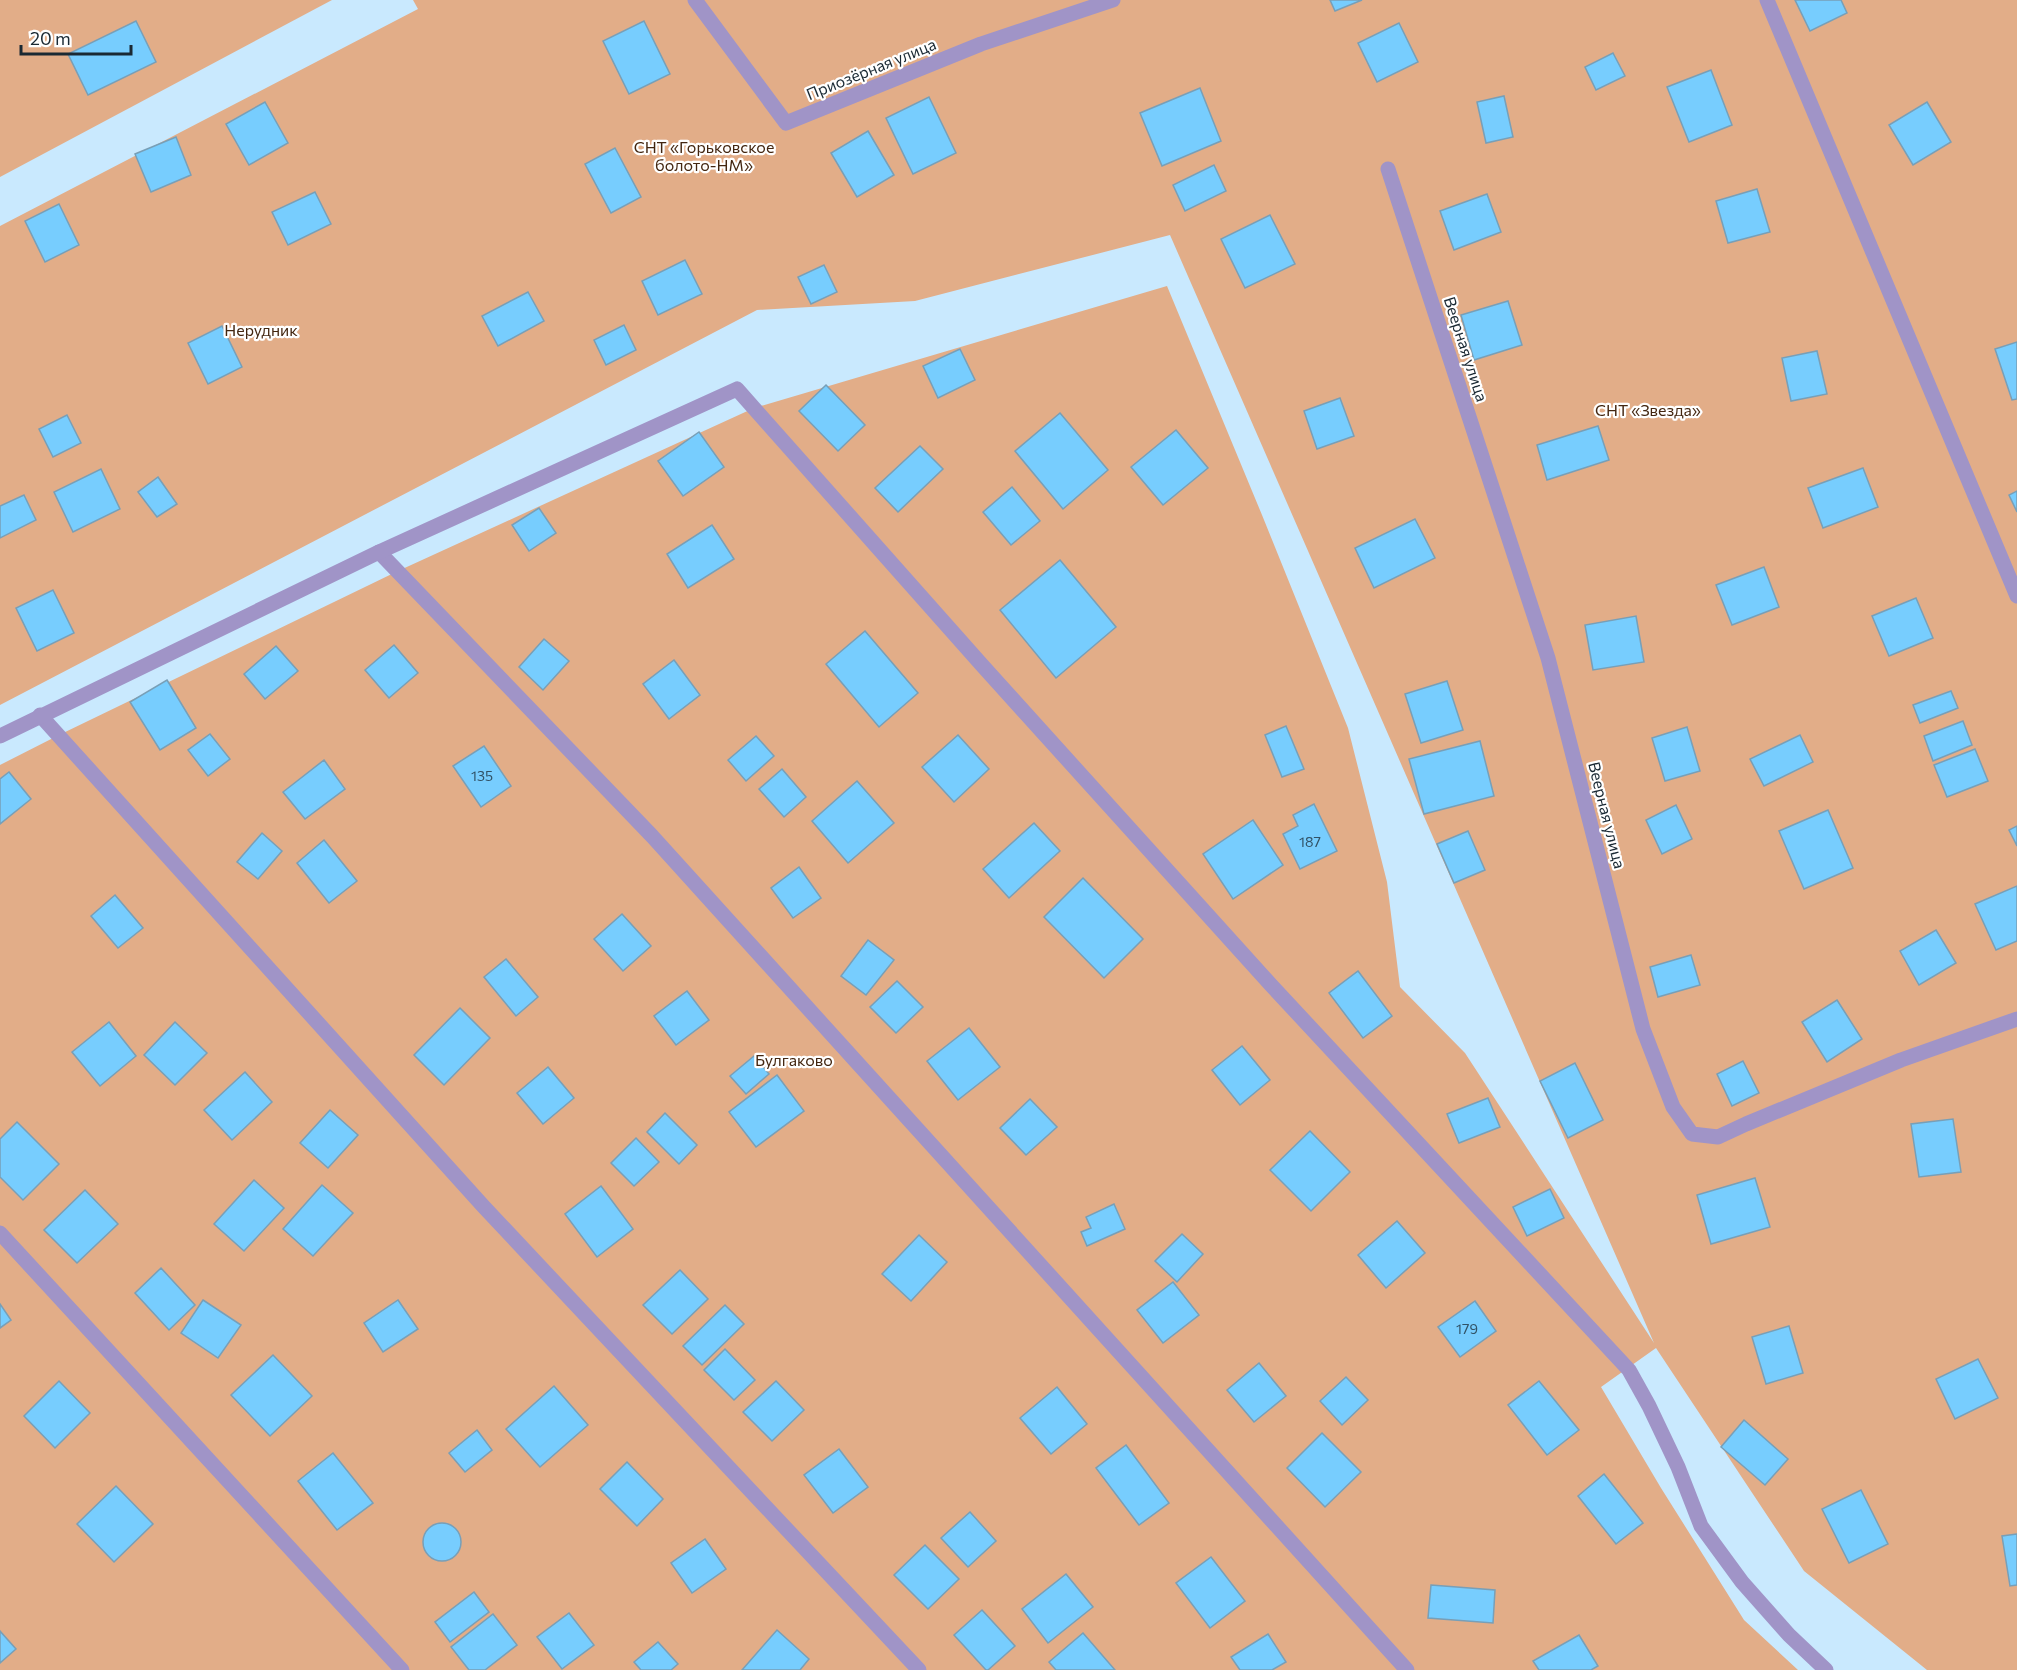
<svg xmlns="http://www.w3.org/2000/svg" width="2017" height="1670" font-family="Commissioner,sans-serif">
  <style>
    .green { fill: #e2ad88 }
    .building { fill: #77cdfe; stroke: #789fb7; stroke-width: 1.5 }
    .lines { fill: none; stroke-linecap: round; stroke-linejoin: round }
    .lane { stroke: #a094c7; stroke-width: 15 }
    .street { stroke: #a094c7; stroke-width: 15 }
    .labels { text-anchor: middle; stroke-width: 4.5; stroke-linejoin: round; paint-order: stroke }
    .number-label { font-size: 14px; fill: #315266 }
    .street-label { font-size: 16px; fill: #1a2933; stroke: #fff }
    .park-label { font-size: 16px; fill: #432610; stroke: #fff }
  </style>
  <rect width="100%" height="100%" fill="#c9e9fe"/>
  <g class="green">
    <path d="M0,0h332l-332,177z"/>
    <path d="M413,0h1604v1670h-90l-123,-99 -148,-223 -55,39 60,101 83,132 54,50h-1798v-905l59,-30 339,-164 356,-163 413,-122 95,229 86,213 39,154 13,105 65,66 189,290 -484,-1108 -255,66 -158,9 -757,395v-479l418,-217z"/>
  </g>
  <g class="building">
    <path d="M1330,0h32l-27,11z"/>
    <path d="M1795,0h46l6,13 -37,18z"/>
    <path d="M136,21l20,41 -68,33 -20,-41z"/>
    <path d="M644,21l26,53 -41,20 -26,-53z"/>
    <path d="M1399,23l19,39 -41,20 -19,-39z"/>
    <path d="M1613,53l12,23 -29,14 -11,-23z"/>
    <path d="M1711,70l21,55 -43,17 -22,-55z"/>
    <path d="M1200,88l21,53 -59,25 -22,-53z"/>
    <path d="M1504,96l9,41 -27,6 -9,-41z"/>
    <path d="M929,97l27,56 -43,21 -27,-56z"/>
    <path d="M265,102l23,41 -39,22 -23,-41z"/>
    <path d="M1927,102l24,40 -38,23 -24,-40z"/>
    <path d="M868,131l26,44 -37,22 -26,-44z"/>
    <path d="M176,137l15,38 -40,17 -16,-38z"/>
    <path d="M615,148l26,49 -30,16 -26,-49z"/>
    <path d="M1214,165l12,26 -41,20 -12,-26z"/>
    <path d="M1757,189l13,43 -42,11 -12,-42z"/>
    <path d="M315,192l16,32 -43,21 -16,-33z"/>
    <path d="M1487,194l14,38 -47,18 -14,-39z"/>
    <path d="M59,204l20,41 -34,17 -20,-41z"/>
    <path d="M1270,215l25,49 -50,24 -24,-49z"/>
    <path d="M685,260l17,34 -44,21 -16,-34z"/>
    <path d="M824,265l13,27 -26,12 -13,-27z"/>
    <path d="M528,292l16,29 -46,25 -16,-30z"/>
    <path d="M1508,301l14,44 -48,15 -13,-45z"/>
    <path d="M624,325l12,25 -30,15 -12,-25z"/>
    <path d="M222,326l20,41 -34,17 -20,-41z"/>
    <path d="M2017,342v57l-5,1 -17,-51z"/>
    <path d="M960,349l15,31 -37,18 -15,-32z"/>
    <path d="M1817,351l10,43 -36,7 -9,-43z"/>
    <path d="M826,385l39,40 -27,26 -39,-40z"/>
    <path d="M1340,398l14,38 -37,13 -13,-38z"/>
    <path d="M1060,413l48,57 -45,39 -48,-58z"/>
    <path d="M67,415l14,28 -28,14 -14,-28z"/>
    <path d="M1598,426l11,34 -62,20 -10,-35z"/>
    <path d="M1176,430l32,38 -45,37 -32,-38z"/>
    <path d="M699,432l25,35 -41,29 -25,-35z"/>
    <path d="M920,446l23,23 -45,43 -23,-24z"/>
    <path d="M1863,468l15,39 -55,21 -15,-40z"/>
    <path d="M101,469l19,40 -47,23 -19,-40z"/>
    <path d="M158,477l19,27 -20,13 -19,-25z"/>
    <path d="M1012,487l28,34 -29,24 -28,-33z"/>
    <path d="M2017,491v21l-8,-17z"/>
    <path d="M24,495l12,25 -36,18v-32z"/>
    <path d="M539,508l17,25 -27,18 -17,-26z"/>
    <path d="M1415,519l20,39 -61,30 -19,-40z"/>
    <path d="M712,525l22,34 -46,29 -21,-34z"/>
    <path d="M1060,560l56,67 -60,51 -56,-68z"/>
    <path d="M1764,567l15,40 -47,18 -16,-40z"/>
    <path d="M53,590l21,43 -37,18 -21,-43z"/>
    <path d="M1916,598l17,40 -44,18 -17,-40z"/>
    <path d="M1636,616l8,46 -51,8 -8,-45z"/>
    <path d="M865,631l53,62 -39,34 -53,-63z"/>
    <path d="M544,639l25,22 -26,29 -24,-23z"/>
    <path d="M394,645l24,28 -29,25 -24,-28z"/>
    <path d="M276,646l22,25 -33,28 -21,-25z"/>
    <path d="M674,660l26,35 -31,24 -26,-35z"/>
    <path d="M167,680l29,48 -36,22 -30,-48z"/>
    <path d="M1447,681l16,49 -42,13 -16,-49z"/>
    <path d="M1951,691l7,17 -38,15 -7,-18z"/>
    <path d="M1963,721l9,24 -39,16 -9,-25z"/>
    <path d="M1286,726l18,43 -22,8 -17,-42z"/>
    <path d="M1687,727l13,44 -35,10 -13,-43z"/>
    <path d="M210,734l20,25 -22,17 -20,-26z"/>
    <path d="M958,735l31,34 -35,33 -32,-35z"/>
    <path d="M1800,735l13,27 -49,24 -14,-27z"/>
    <path d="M756,736l18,20 -28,25 -18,-21z"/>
    <path d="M1480,741l14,55 -70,18 -15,-55z"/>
    <path d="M484,746l27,40 -30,21 -28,-41z"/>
    <path d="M1975,749l13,32 -41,16 -13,-32z"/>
    <path d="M324,760l21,29 -40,30 -22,-27z"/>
    <path d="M782,769l24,28 -22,20 -25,-28z"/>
    <path d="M9,772l22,27 -31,25v-45z"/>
    <path d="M857,781l37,42 -46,40 -36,-42z"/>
    <path d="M1314,804l23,47 -37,18 -17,-35 15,-8 -5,-11z"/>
    <path d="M1676,805l16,34 -30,15 -16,-34z"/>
    <path d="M1828,810l25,58 -49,21 -25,-58z"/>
    <path d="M1253,820l30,45 -50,34 -30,-45z"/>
    <path d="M1034,823l26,28 -51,47 -26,-29z"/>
    <path d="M2017,826v20l-8,-16z"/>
    <path d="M1468,831l17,39 -31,13 -17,-39z"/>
    <path d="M262,833l20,18 -24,28 -21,-17z"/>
    <path d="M324,840l33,41 -28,22 -32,-40z"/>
    <path d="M799,867l22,31 -28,20 -22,-30z"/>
    <path d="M1083,878l60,61 -39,39 -60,-61z"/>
    <path d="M2017,886v55l-21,9 -21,-46z"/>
    <path d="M115,895l28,33 -25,20 -27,-32z"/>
    <path d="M622,914l29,32 -28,25 -29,-32z"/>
    <path d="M1936,930l20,33 -37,22 -19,-34z"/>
    <path d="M868,940l26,20 -28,35 -25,-19z"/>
    <path d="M1691,955l9,30 -42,12 -8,-30z"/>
    <path d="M506,959l32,38 -22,19 -32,-39z"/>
    <path d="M1358,971l34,45 -29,22 -34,-45z"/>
    <path d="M897,981l26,26 -27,26 -26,-26z"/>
    <path d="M687,991l22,29 -33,25 -22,-29z"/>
    <path d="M1837,1000l25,39 -35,23 -25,-40z"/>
    <path d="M460,1008l30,30 -46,47 -30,-30z"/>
    <path d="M109,1022l27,34 -36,30 -28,-34z"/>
    <path d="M175,1022l32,31 -32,32 -31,-30z"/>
    <path d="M969,1028l31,39 -42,33 -31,-39z"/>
    <path d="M1242,1046l28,34 -30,25 -28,-35z"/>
    <path d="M754,1056l15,18 -23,20 -16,-18z"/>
    <path d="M1743,1061l16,32 -27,13 -15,-32z"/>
    <path d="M1575,1063l28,57 -35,18 -28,-57z"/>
    <path d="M548,1067l26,31 -31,26 -26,-31z"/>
    <path d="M245,1072l27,30 -40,38 -28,-30z"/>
    <path d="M777,1075l27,36 -48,36 -27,-35z"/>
    <path d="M1488,1098l12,29 -41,16 -12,-29z"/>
    <path d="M1030,1099l27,28 -31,28 -26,-27z"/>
    <path d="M330,1110l28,25 -30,33 -28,-25z"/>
    <path d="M665,1113l32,32 -18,19 -32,-32z"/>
    <path d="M1953,1119l8,53 -42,5 -8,-53z"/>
    <path d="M17,1122l42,42 -36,36 -23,-23v-38z"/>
    <path d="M1310,1131l40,41 -39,39 -41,-41z"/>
    <path d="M636,1138l23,24 -25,24 -23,-23z"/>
    <path d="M1755,1178l15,49 -59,17 -14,-49z"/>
    <path d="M254,1180l30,28 -40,43 -30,-27z"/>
    <path d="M322,1185l31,28 -40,43 -30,-27z"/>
    <path d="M601,1186l32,43 -36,28 -32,-43z"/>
    <path d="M1550,1189l14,29 -37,18 -14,-29z"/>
    <path d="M85,1190l33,34 -41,39 -33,-33z"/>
    <path d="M1114,1204l11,25 -38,17 -6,-14 10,-4 -5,-11z"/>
    <path d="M1397,1221l28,32 -39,35 -28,-33z"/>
    <path d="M1182,1234l21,20 -26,28 -22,-21z"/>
    <path d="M919,1235l28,27 -36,39 -29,-27z"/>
    <path d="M161,1268l34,37 -26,25 -34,-37z"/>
    <path d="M680,1270l28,29 -36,35 -29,-29z"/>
    <path d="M1173,1282l26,33 -36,28 -26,-33z"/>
    <path d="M203,1300l38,25 -23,33 -37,-25z"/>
    <path d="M398,1300l20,29 -35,23 -19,-29z"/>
    <path d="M1475,1301l21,30 -36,26 -22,-30z"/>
    <path d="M0,1304l11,16 -11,8z"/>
    <path d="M725,1305l19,19 -42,41 -19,-19z"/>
    <path d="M1789,1326l14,47 -37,11 -14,-47z"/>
    <path d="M725,1349l30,31 -21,20 -30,-30z"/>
    <path d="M273,1355l39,41 -42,40 -39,-41z"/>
    <path d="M1978,1359l20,39 -43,21 -19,-40z"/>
    <path d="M1259,1363l27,33 -32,26 -27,-32z"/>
    <path d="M1346,1377l22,23 -26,25 -22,-24z"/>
    <path d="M59,1381l31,32 -35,35 -31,-32z"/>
    <path d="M776,1381l28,29 -32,31 -29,-29z"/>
    <path d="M1539,1381l40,49 -32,25 -39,-50z"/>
    <path d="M554,1386l34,39 -48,42 -34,-38z"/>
    <path d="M1057,1387l30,37 -36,30 -31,-36z"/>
    <path d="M1744,1420l44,39 -23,26 -44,-38z"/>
    <path d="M477,1430l15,20 -27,22 -16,-19z"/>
    <path d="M1322,1433l39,39 -36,35 -38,-39z"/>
    <path d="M1126,1445l43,58 -30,22 -43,-57z"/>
    <path d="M839,1449l29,38 -35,26 -29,-38z"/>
    <path d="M333,1453l40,50 -36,27 -39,-49z"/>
    <path d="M627,1462l36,37 -26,27 -37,-37z"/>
    <path d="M1604,1474l39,49 -27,21 -38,-48z"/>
    <path d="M116,1486l37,38 -39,38 -37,-38z"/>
    <path d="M1861,1490l27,54 -39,19 -27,-54z"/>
    <path d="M970,1512l26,29 -28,26 -27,-29z"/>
    <circle cx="442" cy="1542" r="19"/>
    <path d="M2017,1534v51l-7,1 -8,-50z"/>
    <path d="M705,1539l21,30 -34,24 -21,-30z"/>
    <path d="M925,1545l34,34 -31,30 -34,-34z"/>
    <path d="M1211,1557l34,44 -35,27 -34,-45z"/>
    <path d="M1066,1574l27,33 -45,36 -26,-34z"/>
    <path d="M1431,1585l64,5 -2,33 -65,-5z"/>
    <path d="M474,1592l15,20 -39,30 -15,-20z"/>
    <path d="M982,1610l33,36 -27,24h-2l-32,-35z"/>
    <path d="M569,1613l25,32 -32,24 -25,-32z"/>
    <path d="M493,1614l24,31 -32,25h-16l-18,-23z"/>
    <path d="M777,1630l32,29 -9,11h-58z"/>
    <path d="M0,1631l16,18 -16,14z"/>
    <path d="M1083,1633l32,37h-59l-7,-8z"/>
    <path d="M1268,1634l18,28 -14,8h-32l-9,-13z"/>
    <path d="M1579,1635l19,31 -7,4h-52l-6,-9z"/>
    <path d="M658,1642l20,22 -7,6h-30l-7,-8z"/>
  </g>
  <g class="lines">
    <g class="lane">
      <path d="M1767,0l250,596"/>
      <path d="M1388,169l160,489 95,371 30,78 19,27 26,3 28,-13 155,-64 116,-41"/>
      <path d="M379,552l273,284 755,834"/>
      <path d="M40,715l444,492 435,463"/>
      <path d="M0,736l379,-184 358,-163 244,275 290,321 358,385 20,36 29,61 23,59 41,56 47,53 37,35"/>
      <path d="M0,1233l402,437"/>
    </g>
    <path class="street" d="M695,0l91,123 195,-79 132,-44"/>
  </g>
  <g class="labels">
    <g class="number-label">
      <text x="482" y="781">135</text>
      <text x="1310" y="847">187</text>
      <text x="1467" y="1334">179</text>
    </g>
    <g class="street-label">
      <text transform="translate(871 69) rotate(-22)" y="6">Приозёрная улица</text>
      <text transform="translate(1466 349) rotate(72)" y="6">Веерная улица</text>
      <text transform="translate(1607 815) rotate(76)" y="6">Веерная улица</text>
    </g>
    <g class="park-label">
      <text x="704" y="153">СНТ «Горьковское<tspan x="704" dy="18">болото-НМ»</tspan></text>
      <text x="261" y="336">Нерудник</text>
      <text x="1648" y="416">СНТ «Звезда»</text>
      <text x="794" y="1066">Булгаково</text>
    </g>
  </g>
  <path d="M21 45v9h110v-9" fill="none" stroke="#1a2933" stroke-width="3"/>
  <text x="30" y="45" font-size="18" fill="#1a2933" stroke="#ffffff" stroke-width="4.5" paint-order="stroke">20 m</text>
</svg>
